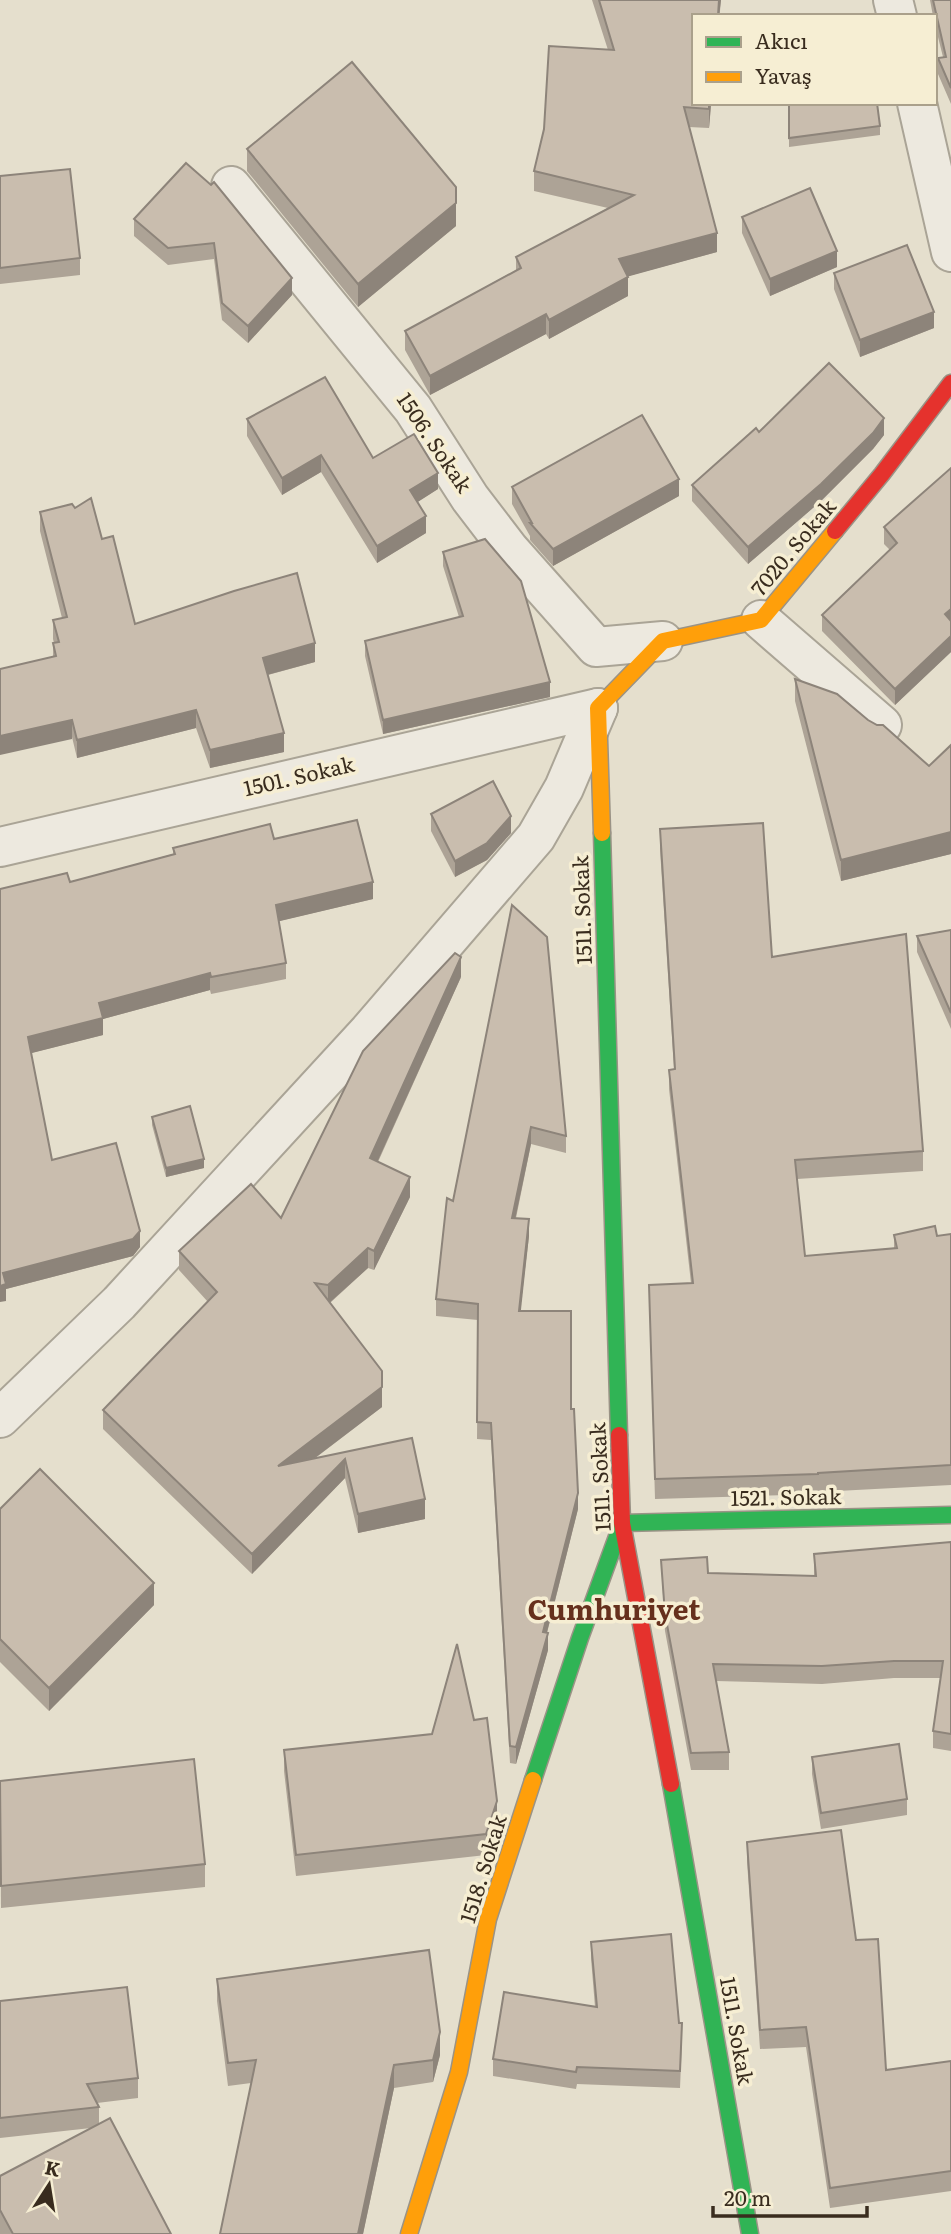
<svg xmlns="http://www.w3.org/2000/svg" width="951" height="2234" font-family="Literata,serif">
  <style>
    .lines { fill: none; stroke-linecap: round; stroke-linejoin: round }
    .street-casing { stroke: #aaa496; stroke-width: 42 }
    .fast-casing { stroke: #9a9386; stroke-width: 19 }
    .slow-casing { stroke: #9a9386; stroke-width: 19 }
    .jam-casing { stroke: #9a9386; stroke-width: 19 }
    .street { stroke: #ede9df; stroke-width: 38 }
    .fast { stroke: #30b455; stroke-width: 16 }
    .slow { stroke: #ff9f0a; stroke-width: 16 }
    .jam { stroke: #e5322d; stroke-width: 16 }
    .wall { fill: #ada396 }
    .shaded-wall { fill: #8d847a }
    .building { fill: #c9bdae; stroke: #8d847a; stroke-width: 2 }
    .labels { text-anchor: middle; stroke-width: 7; stroke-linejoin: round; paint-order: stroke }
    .street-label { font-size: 21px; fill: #392c1e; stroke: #f6eed3 }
    .district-label { font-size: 28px; font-weight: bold; fill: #66301d; stroke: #f6eed3 }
  </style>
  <rect width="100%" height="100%" fill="#e5dfcd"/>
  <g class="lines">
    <g class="street-casing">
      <g id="street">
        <path d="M893,0l4,16"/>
        <path d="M917,103l34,149"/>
        <path d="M231,186l182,223 57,89 39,51 87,98 67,-6"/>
        <path d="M761,620l121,105"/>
        <path d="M0,847l598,-139"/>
        <path d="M0,1418l119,-115 250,-272 167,-194 28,-49 34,-80"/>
      </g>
    </g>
    <g class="fast-casing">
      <g id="fast">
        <path d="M602,833l17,602"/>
        <path d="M533,1780l47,-142 42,-115 329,-8"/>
        <path d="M671,1784l79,450"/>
      </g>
    </g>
    <g class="slow-casing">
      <g id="slow">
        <path d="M602,833l-4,-125 65,-67 98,-21 74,-89"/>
        <path d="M409,2234l50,-162 29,-153 45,-139"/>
      </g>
    </g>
    <g class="jam-casing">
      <g id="jam">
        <path d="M835,531l47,-57 69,-91"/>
        <path d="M619,1435l3,88 49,261"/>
      </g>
    </g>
    <use href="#street" class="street"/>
    <use href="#fast" class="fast"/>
    <use href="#slow" class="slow"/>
    <use href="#jam" class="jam"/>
  </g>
  <g class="wall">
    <path d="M592,0h129l-12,128 -20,-1 28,125 -89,24v20l-79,43 -3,-5 -116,61 -25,-45v-19l111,-61v-13l92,-49 -74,-17v-20l74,-121z"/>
    <path d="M930,0h21v104l-13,-30v-16l5,-1 -8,-32v-9h-2z"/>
    <path d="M789,103l91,23v9l-91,12z"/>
    <path d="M247,149l209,77 -98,81 -111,-136z"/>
    <path d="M186,163l106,132 -44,48 -26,-23 -8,-61 -46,6 -34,-29v-17z"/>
    <path d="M0,176l80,82v17l-80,9z"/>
    <path d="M742,217l95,50 -67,29 -28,-63z"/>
    <path d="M834,273l100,55 -74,29 -26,-68z"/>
    <path d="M247,419l126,39 65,31 -21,13 9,31 -49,30 -56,-91 -39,23 -35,-59z"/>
    <path d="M759,432l125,3 -11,14 -52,52 -73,63 -56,-63v-16z"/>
    <path d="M951,468v184l-56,53 -73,-74v-16l68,-65 -6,-6v-17z"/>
    <path d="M512,487l167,9 -126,70 -23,-26v-4l-18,-32z"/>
    <path d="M40,512l62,27 33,85 180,38 -47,13 16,77 -74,16 -14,-40 -119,30 -24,-101v-14h1l-1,-4v-19l9,-2 -22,-87z"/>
    <path d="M443,552l107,145 -167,37 -18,-78v-15l94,-24 -16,-51z"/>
    <path d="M795,679l73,41 61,46 22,-21v109l-110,27 -46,-180z"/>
    <path d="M431,814l80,19 -24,27 -32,17 -24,-46z"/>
    <path d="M660,829l112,128 151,194v20l-126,8 8,77 89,-8v-13l43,1 14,-2v251l-133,7v2l-163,5 -6,-214 42,-2 -22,-194v-19l5,-1 -14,-220z"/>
    <path d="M274,839l99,60 -94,22 7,42v16l-75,15 -1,-4 -107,29v16l-72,18 21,107 88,87 -7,9 -127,33v12l-6,-412 70,-7 103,-28v-6z"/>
    <path d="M512,905l54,231v17l-35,-9 -15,74 13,18 -9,75 51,98 7,100 -31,124 1,17 -32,114 -6,-1 -19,-323 -14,-1 1,-119 -42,-4v-17z"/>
    <path d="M951,930v99l-34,-77v-16z"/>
    <path d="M461,977l-83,185 32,35 -36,73 -6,-2 -38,35 52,104 -68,52 98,-21 13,81 -67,14 -13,-55 -93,96 -149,-145v-19l105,-108 -29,-32v-19l102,-33z"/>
    <path d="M152,1117l52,51 -38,9 -14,-52z"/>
    <path d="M0,1509l154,96 -105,106 -49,-49z"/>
    <path d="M951,1542v209l-18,-3v-17l8,-53h-47l-72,6 -106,-3 13,71v18h-38l-26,-139 -4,-71 47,13 106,3v-22z"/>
    <path d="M474,1720l23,102 -11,33 -190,21 -12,-105v-21l148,-16z"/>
    <path d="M812,1757l95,42v16l-86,14 -9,-55z"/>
    <path d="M0,1781l205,83v23l-204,21z"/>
    <path d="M747,1842l109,98 30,130 65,-9v130l-121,17 -24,-161 -46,2 -13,-188z"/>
    <path d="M591,1942l88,81 3,17 -2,48 -103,-4 -1,5 -83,-13v-17l102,-52 -4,-49z"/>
    <path d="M217,1979l223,76 -7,27 -39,6 -31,146h-143l31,-151 -23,3 -11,-85z"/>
    <path d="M0,2001l138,77v20l-41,5 2,4v17l72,110h-171v-58l91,-48 -91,10z"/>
  </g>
  <g class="shaded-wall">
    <path d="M719,0h2l-2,16h-1z"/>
    <path d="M709,103h2l-2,25z"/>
    <path d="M456,203v23l-98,81v-23z"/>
    <path d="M717,233v19l-98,27v-20z"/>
    <path d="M837,251v16l-67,29v-17z"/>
    <path d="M628,277v19l-79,43v-19z"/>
    <path d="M292,278v17l-44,48v-17z"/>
    <path d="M934,312v16l-74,29v-17z"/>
    <path d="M546,314v20l-116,61v-19z"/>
    <path d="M884,418v17l-11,14 -52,52 -73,63v-17z"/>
    <path d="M321,455v17l-39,23v-17z"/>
    <path d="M438,473v16l-28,18v-17z"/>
    <path d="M679,479v17l-126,70v-17z"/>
    <path d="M426,516v17l-49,30v-17z"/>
    <path d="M951,609v17l-6,-12z"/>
    <path d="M951,636v16l-56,53v-16z"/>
    <path d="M315,643v19l-52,14v-18z"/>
    <path d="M550,682v15l-167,37v-14z"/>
    <path d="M196,710v18l-119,30v-18z"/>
    <path d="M72,720v19l-72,16v-19z"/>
    <path d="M284,733v19l-74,16v-18z"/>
    <path d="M511,816v17l-24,27 -32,17v-16z"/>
    <path d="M951,832v22l-110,27v-21z"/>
    <path d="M373,882v17l-97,23v-17z"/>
    <path d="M461,957v20l-91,201v-20z"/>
    <path d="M210,973v17l-107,29v16l-75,19v-17l71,-34z"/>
    <path d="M531,1127v17l-19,90v-16z"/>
    <path d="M204,1159v9l-38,9v-9z"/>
    <path d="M410,1177v20l-36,73v-19z"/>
    <path d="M529,1219v17l-10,92v-17z"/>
    <path d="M140,1231v16l-7,9 -127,33v12l-6,1v-16l3,-13z"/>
    <path d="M368,1248v20l-40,36v-19z"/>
    <path d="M382,1387v20l-104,79v-20z"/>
    <path d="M345,1459v19l-93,96v-20z"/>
    <path d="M578,1493v16l-35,139v-16z"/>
    <path d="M425,1499v20l-67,14v-19z"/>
    <path d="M154,1583v22l-105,106v-23z"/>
    <path d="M548,1633v17l-32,114v-17z"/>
    <path d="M497,1801v21l-11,33v-21z"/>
    <path d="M440,2032v23l-7,27v-22z"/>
    <path d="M394,2065v23l-31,146h-5z"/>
  </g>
  <g class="building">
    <path d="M599,0h120l-1,16h-24v87h15v6l-25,-2 33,126 -98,26 9,18 -79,43 -3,-6 -116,62 -25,-45 116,-63 -5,-11 118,-62 -100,-24 10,-42 5,-83 65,4z"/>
    <path d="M933,0h18v88l-13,-30 8,-1z"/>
    <path d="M352,62l104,125v16l-98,81 -111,-135z"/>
    <path d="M789,103h88l3,23 -91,12z"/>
    <path d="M186,163l25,22 3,-3 78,96 -44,48 -26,-23 -8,-60 -46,5 -34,-29z"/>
    <path d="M70,169l10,89 -80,10v-92z"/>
    <path d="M810,188l27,63 -67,28 -28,-62z"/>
    <path d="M907,245l27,67 -74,28 -26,-67z"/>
    <path d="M829,363l55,55 -11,15 -52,51 -73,63 -56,-62 64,-57 3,4z"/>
    <path d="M325,377l48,81 41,-24 24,39 -28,17 16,26 -49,30 -56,-91 -39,23 -35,-59z"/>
    <path d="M642,415l37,64 -126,70 -23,-26h2l-20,-36z"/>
    <path d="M951,468v141l-6,5 6,7v15l-56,53 -73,-74 75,-72 -13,-16z"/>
    <path d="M91,498l11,41 11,-3 22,88 99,-33 63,-18 18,70 -52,15 21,75 -74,17 -14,-40 -119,30 -5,-20 -72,16v-67l56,-13 -3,-13 6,-1 -6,-22 14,-3 -27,-105 32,-8 3,4z"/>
    <path d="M485,539l36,42 29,101 -167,38 -18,-79 98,-25 -20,-64z"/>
    <path d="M795,679l42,15 31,26 9,5h6l46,41 22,-21v87l-110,28z"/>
    <path d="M493,781l18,35 -24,27 -32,18 -24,-47z"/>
    <path d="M357,820l16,62 -97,23 10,58 -75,14 -1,-4 -111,30 4,15 -75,19 24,123 64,-17 24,88 -7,8 -130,34 3,11 -6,2v-397l67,-16 3,9 105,-28 -2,-6 97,-24 4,15z"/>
    <path d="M763,823l9,134 134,-23 17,217 -128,9 10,96 92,-8 -3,-13 41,-9 2,10 14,-2v231l-133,8v1l-163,5 -6,-194 44,-2 -24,-213 6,-1 -15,-240z"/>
    <path d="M512,905l35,32 19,199 -35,-9 -19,91 17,1 -10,92h52v98h3l4,84 -35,139 5,1 -32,114 -6,-1 -19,-323 -14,-1 1,-118 -42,-5 11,-101 6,3z"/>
    <path d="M951,930v83l-34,-77z"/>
    <path d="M455,953l6,4 -91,201 40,19 -36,74 -6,-3 -40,37 -13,-2 67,88v16l-104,79 134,-28 13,61 -67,15 -13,-55 -93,95 -149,-144 114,-118 -38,-41 72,-67 30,34 82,-167z"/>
    <path d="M190,1106l14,53 -38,9 -14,-51z"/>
    <path d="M40,1469l114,114 -105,105 -49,-49v-130z"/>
    <path d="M951,1542v192l-18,-3 10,-70h-49l-72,5 -109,-2 16,88 -38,1 -26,-139 -4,-54 46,-3 1,16 108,3 -2,-22z"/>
    <path d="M457,1644l17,76 13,-2 10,83 -11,33 -190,21 -12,-105 148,-16z"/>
    <path d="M899,1744l8,55 -86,14 -9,-56z"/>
    <path d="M194,1759l11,105 -204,22 -1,-105z"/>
    <path d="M841,1830l15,110 22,-1 8,131 65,-9v110l-121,17 -24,-161 -46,3 -13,-188z"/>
    <path d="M671,1934l8,89h3l-2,48 -103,-4 -1,5 -83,-13 11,-67 93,15 -6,-65z"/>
    <path d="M429,1950l11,82 -7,28 -39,5 -36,169h-138l36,-174 -28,3 -11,-84z"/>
    <path d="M127,1987l11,91 -51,6 12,23 -99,11v-117z"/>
    <path d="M110,2118l61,116h-158l-13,-24v-34z"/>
  </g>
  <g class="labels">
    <g class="street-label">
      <text transform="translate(434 443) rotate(56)" y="7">1506. Sokak</text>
      <text transform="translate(794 548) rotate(-50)" y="7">7020. Sokak</text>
      <text transform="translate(299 777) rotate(-13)" y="7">1501. Sokak</text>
      <text transform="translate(583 910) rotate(-92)" y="7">1511. Sokak</text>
      <text transform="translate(601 1477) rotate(-93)" y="7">1511. Sokak</text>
      <text transform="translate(786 1498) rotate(-1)" y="7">1521. Sokak</text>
      <text transform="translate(484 1869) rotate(-73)" y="7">1518. Sokak</text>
      <text transform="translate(736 2031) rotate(80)" y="7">1511. Sokak</text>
    </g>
    <g class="district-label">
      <text x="614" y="1620">Cumhuriyet</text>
    </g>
  </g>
  <rect x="692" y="14" width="245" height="91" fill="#f6eed3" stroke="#aaa08b" stroke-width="2"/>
  <rect x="706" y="37" width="35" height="10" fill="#30b455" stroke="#aaa08b" stroke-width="2"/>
  <text x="755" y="49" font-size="21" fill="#392c1e">Akıcı</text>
  <rect x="706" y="72" width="35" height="10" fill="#ff9f0a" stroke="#aaa08b" stroke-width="2"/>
  <text x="755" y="84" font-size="21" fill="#392c1e">Yavaş</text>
  <g transform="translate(49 2185) rotate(12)" stroke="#f6eed3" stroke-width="5" paint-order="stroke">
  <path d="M0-5L12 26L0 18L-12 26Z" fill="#392c1e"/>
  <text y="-10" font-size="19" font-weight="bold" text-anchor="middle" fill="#392c1e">K</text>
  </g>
  <path d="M713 2206v10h154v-10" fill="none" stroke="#392c1e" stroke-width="3.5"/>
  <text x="724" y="2206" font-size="21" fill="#392c1e" stroke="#f6eed3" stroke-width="5" paint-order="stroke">20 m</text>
</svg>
